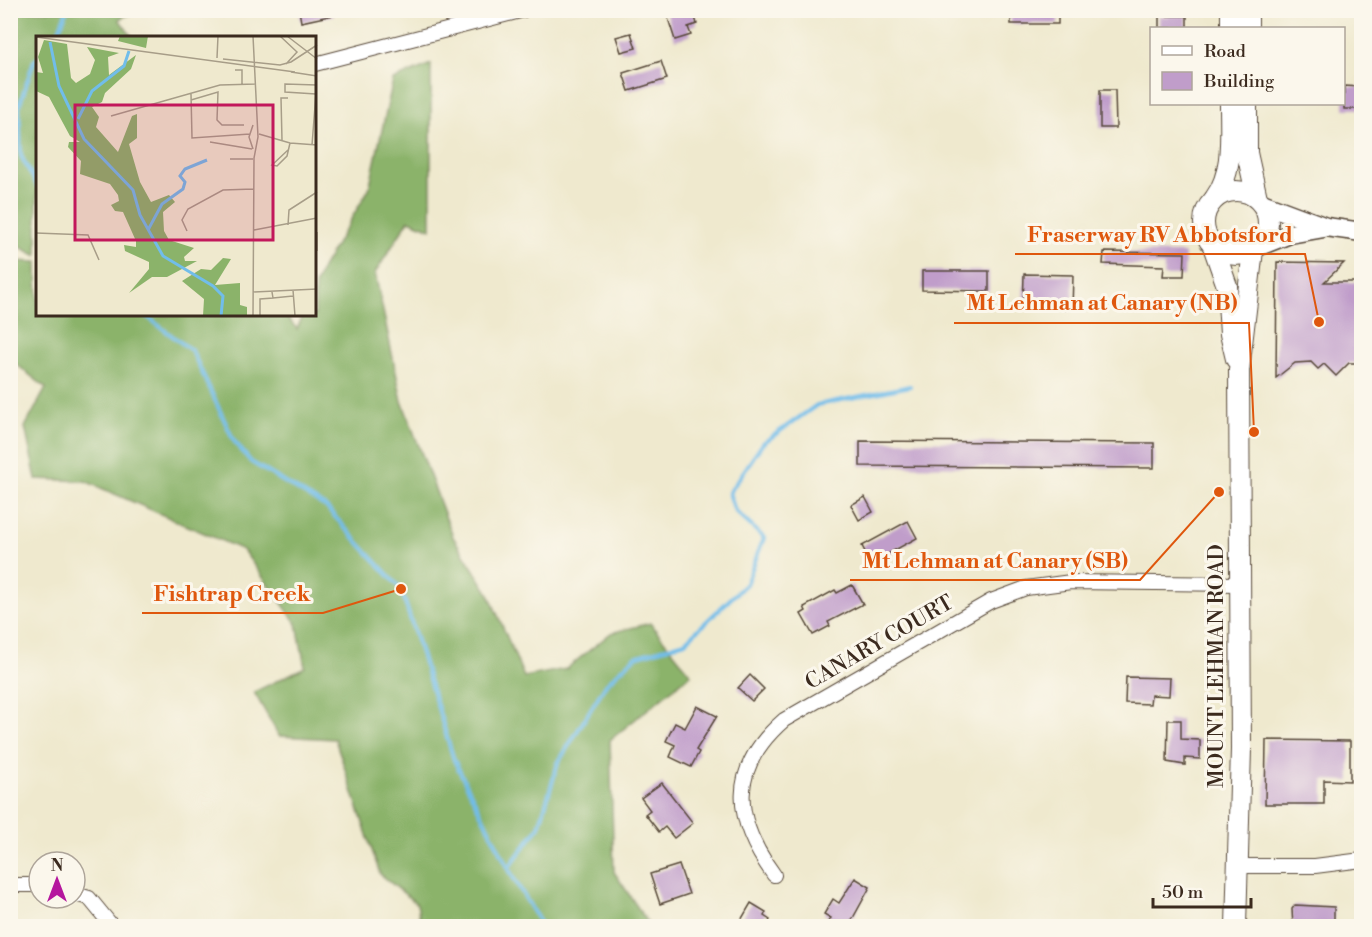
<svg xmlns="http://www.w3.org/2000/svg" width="1372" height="937" font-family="'Libre Bodoni',serif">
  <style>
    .forest { fill: #8bb36a; stroke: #636e44; stroke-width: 1.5 }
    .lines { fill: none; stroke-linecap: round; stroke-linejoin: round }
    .stream { stroke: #71bdea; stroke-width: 4 }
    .building { fill: #c09dca }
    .minor-casing { stroke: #564738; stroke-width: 16 }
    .tertiary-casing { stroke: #564738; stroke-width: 21 }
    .secondary-casing { stroke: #564738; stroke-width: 22 }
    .minor { stroke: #fff; stroke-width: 14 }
    .tertiary { stroke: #fff; stroke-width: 18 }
    .secondary { stroke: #fff; stroke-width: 20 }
    .labels { text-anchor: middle; stroke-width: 6; stroke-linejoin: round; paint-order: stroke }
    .street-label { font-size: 21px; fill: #3b2a1e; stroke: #fbf7ec }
    .inset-river { fill: none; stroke: #71bdea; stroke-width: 3 }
    .inset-road { fill: none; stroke: #a79d88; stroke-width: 1.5 }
    .view { fill: #c2185b; fill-opacity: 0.15; stroke: #c2185b; stroke-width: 3 }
    .inset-edge { fill: none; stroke: #3b2a1e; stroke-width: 3 }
    .leader { fill: none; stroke: #df570d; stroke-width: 2 }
    .callout-dot { fill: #df570d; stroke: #fbf7ec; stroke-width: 2 }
    .callout-label { font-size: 22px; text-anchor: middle; font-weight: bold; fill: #df570d; stroke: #fbf7ec; stroke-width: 6; stroke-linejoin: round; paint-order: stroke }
  </style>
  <rect width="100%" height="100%" fill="#fbf7ec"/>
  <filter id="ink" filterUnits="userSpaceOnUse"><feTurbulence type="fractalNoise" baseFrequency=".0167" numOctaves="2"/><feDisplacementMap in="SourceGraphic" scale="12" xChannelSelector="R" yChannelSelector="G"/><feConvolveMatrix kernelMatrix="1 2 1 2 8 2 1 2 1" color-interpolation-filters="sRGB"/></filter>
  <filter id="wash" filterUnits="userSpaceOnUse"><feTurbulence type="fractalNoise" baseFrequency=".008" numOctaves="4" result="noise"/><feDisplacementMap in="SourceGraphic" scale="24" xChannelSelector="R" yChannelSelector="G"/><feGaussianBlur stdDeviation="1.35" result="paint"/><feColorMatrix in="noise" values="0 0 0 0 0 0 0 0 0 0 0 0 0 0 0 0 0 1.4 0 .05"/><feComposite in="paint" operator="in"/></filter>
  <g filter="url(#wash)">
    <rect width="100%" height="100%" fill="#efe9ce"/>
    <g class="forest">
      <path d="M10,11h127l-18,8 13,18 -94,1 -1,218 -26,-14z"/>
      <path d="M431,64v165l-22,-9 -34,53 27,128 51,136 35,55 36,85 42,-8 45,-36 39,-10 41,51 -81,66 4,132 36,54h-229l-4,-22 -37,-30 -45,-135 -56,-3 -25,-44 51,-25 -8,-43 -54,-74 -158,-69 -49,-2 -11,-52 21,-39 -35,-28v-99l26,1 1,53h247l12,14 6,-14h12v-30l7,-17 47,-79 24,-109z"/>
    </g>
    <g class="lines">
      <g class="stream">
        <path d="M56,38l11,-28"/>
        <path d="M38,58l-4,3 -15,45 2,50 17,31"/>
        <path d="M10,99l9,5"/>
        <path d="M145,315l47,36 42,90 17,21 75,45 75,82 53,171 59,117 29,49"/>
        <path d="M509,867l30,-40 19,-64 48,-79 29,-27 50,-15 61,-58 18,-46 -29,-27 -6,-18 34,-50 54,-38 93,-19"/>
      </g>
    </g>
    <g id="blocks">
      <g class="building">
        <path d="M299,10h35v5l-33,7z"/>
        <path d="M672,10h21l4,14 -9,3 3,8 -16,5 -9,-28z"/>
        <rect x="1011" y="10" width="47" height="14"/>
        <rect x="1159" y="16" width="28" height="12"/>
        <path d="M631,33l5,15 -15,4 -5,-15z"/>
        <path d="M661,61l6,18 -38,12 -6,-18z"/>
        <path d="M1344,86l18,1v22h-18z"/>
        <path d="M1100,90h15l1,38h-16z"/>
        <path d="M1104,252l81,1 -1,23h-21l1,-10 -61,-2z"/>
        <path d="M1277,262l67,1 -20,19h38v81h-13l-13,13 -12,-12 -6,5 -7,-7 -16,1 -19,15z"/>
        <path d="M922,271h67v20l-67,-1z"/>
        <path d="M1024,274l49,1 -1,35 -49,-1z"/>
        <path d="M860,441l294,2v25l-294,-2z"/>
        <path d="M865,497l8,15 -14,8 -8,-15z"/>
        <path d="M908,521l9,17 -46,25 -9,-17z"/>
        <path d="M852,585l11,19 -35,18 2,4 -17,9 -12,-21 5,-3 -2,-4 31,-17 2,3z"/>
        <path d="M750,675l14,14 -12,12 -14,-13z"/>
        <path d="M1126,677l44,1 -1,18 -18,-1 -1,9 -25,-1z"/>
        <path d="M697,706l20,10 -21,34 3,2 -8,15 -21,-10 5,-12 -9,-4 9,-18 10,5z"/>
        <path d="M1168,720h13v19l19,1v19l-15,-1v7l-18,-3z"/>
        <path d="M1266,740l84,1v40l-26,-1v24h-59z"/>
        <path d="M662,783l31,40 -19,15 -9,-11 -6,5 -14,-18 5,-4 -9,-12z"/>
        <path d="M679,865l10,29 -29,10 -10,-30z"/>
        <path d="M855,878l15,9 -22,40h-15l-5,-4 3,-5 -7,-4 9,-15 6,4z"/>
        <path d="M751,903l15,9 -2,4 6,4 -4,7h-29z"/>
        <path d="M1295,905l39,2v20h-41l-1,-18z"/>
      </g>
    </g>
  </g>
  <g filter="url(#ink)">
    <use href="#blocks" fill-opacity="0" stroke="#564738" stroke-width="1.5"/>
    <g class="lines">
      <g class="minor-casing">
        <g id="minor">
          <path d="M315,64l209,-54"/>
          <path d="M1238,866h77l47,-6"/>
          <path d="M774,875c-41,-56 -46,-106 10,-155l207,-119 35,-13 45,-6 169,2"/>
          <path d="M10,885h29"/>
          <path d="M75,894l14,4 23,28"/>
        </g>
      </g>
      <g class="tertiary-casing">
        <g id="tertiary">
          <path d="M1262,203l64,24 36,5"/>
          <path d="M1257,247l33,-13 34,-6"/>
        </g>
      </g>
      <g class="secondary-casing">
        <g id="secondary">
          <path d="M1231,10v18"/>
          <path d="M1248,28v-18"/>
          <path d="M1247,104v49l10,45"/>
          <circle cx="1236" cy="223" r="32"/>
          <path d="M1215,198c19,-26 15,-63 15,-94"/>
          <path d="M1213,246l14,40 3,48 6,25"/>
          <path d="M1236,926l5,-177 -2,-379 14,-120"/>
        </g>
      </g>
      <use href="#minor" class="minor"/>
      <use href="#tertiary" class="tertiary"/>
      <use href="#secondary" class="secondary"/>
    </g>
  </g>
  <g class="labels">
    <g class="street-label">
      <text transform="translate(879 642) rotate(-30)" y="7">CANARY COURT</text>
      <text transform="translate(1216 666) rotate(-90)" y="7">MOUNT LEHMAN ROAD</text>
    </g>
  </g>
  <g transform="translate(36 36)">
    <rect width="280" height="280" fill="#efe9ce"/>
    <path d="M84,0h28l-2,12 -28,-7zM8,4l23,4 4,34 5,5 14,-9 5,-14 -8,-13 32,6 -11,4 1,18 27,-20 -5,14 -26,24 -3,9 -10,5 7,10 -3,10 22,25 14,-36 5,-2v24l-8,6 11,38 11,20 18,-7 6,7 -12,10 1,19 5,9 25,8 -10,9 1,4h12l-30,16h-15l-23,16 20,-24v-7l-24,-11 -1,-6 12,2v-6l-13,-29 -8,-1 -4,-6 8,-4 -1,-6 -8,-11 -30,-10 1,-13 -13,-14 1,-5h11l-10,-6 -21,-39 -13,-6v-19l7,1 -5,-16zM187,222l8,1 -16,26 25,-2v22l7,2v9h-44l1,-17 -22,-18 19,-12 10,1z" fill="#8bb36a"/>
    <path class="inset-river" d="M14,6l9,44 25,53 49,51 7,25 23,41 50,30 10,10 -2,20M42,83l14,-28 32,-25 5,-15M112,194l14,-26 21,-15 2,-7 -5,-6 5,-7 22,-9"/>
    <path class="inset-road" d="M244,0l17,16 -11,12M251,0l30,23M0,1l259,35M181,22l1,-22M187,23l57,6 11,-3 26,-17M199,34h7v14M255,36l26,4M155,58l1,44 58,-4M280,58l-31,-2v-8l32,1M155,64l27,-8 -1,28 5,5h22M75,80l109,-31 36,-1M223,98l31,9 27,2M246,104l-1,-42h7M174,106l42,7M276,109l4,-52M217,113l-4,-12 4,-12M252,114l-16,15 5,1 10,-10 3,-13M194,123h23M252,189l1,-15 28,-18M218,194l63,-12M151,195l-5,-11 6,-11 35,-19 31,-1M281,196v19M0,197l52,2 11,25M257,254l2,26M217,256l64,-3M237,262l20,-2M217,280l1,-158 4,-21 -5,-101M224,280v-17l13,-1 -1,-6"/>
    <path class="view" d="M39,69h198v135h-198z"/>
    <rect width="280" height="280" class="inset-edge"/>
  </g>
  <path class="leader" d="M1319 322L1305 254H1015M1254 432L1249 323H954M1219 492L1140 580H850M401 589L323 613H142"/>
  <g class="callout-dot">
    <circle cx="1319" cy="322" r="6"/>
    <circle cx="1254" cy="432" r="6"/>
    <circle cx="1219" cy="492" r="6"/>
    <circle cx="401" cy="589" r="6"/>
  </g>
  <g class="callout-label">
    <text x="1160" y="242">Fraserway RV Abbotsford</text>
    <text x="1102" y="310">Mt Lehman at Canary (NB)</text>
    <text x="995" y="568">Mt Lehman at Canary (SB)</text>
    <text x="232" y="601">Fishtrap Creek</text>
  </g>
  <rect width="1372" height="937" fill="none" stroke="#fbf7ec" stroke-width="36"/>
  <rect x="1150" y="27" width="195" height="78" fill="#fbf7ec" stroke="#aea59a" stroke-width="1.5"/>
  <rect x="1162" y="46" width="30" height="9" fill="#ffffff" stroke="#aea59a" stroke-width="1.5"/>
  <text x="1204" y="57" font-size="18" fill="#3b2a1e">Road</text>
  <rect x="1162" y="72" width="30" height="18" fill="#c09dca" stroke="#aea59a" stroke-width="1.5"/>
  <text x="1204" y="87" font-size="18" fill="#3b2a1e">Building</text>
  <g transform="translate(57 880)"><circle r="28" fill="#fbf7ec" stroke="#aea59a" stroke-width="1.5"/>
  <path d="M0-4.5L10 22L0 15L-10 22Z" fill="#b5179e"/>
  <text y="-9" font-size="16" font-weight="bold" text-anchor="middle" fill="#3b2a1e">N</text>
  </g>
  <path d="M1153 898v9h98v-9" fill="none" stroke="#3b2a1e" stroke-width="3"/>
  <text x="1162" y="898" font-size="18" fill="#3b2a1e" stroke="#fbf7ec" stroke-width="4.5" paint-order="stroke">50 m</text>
</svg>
